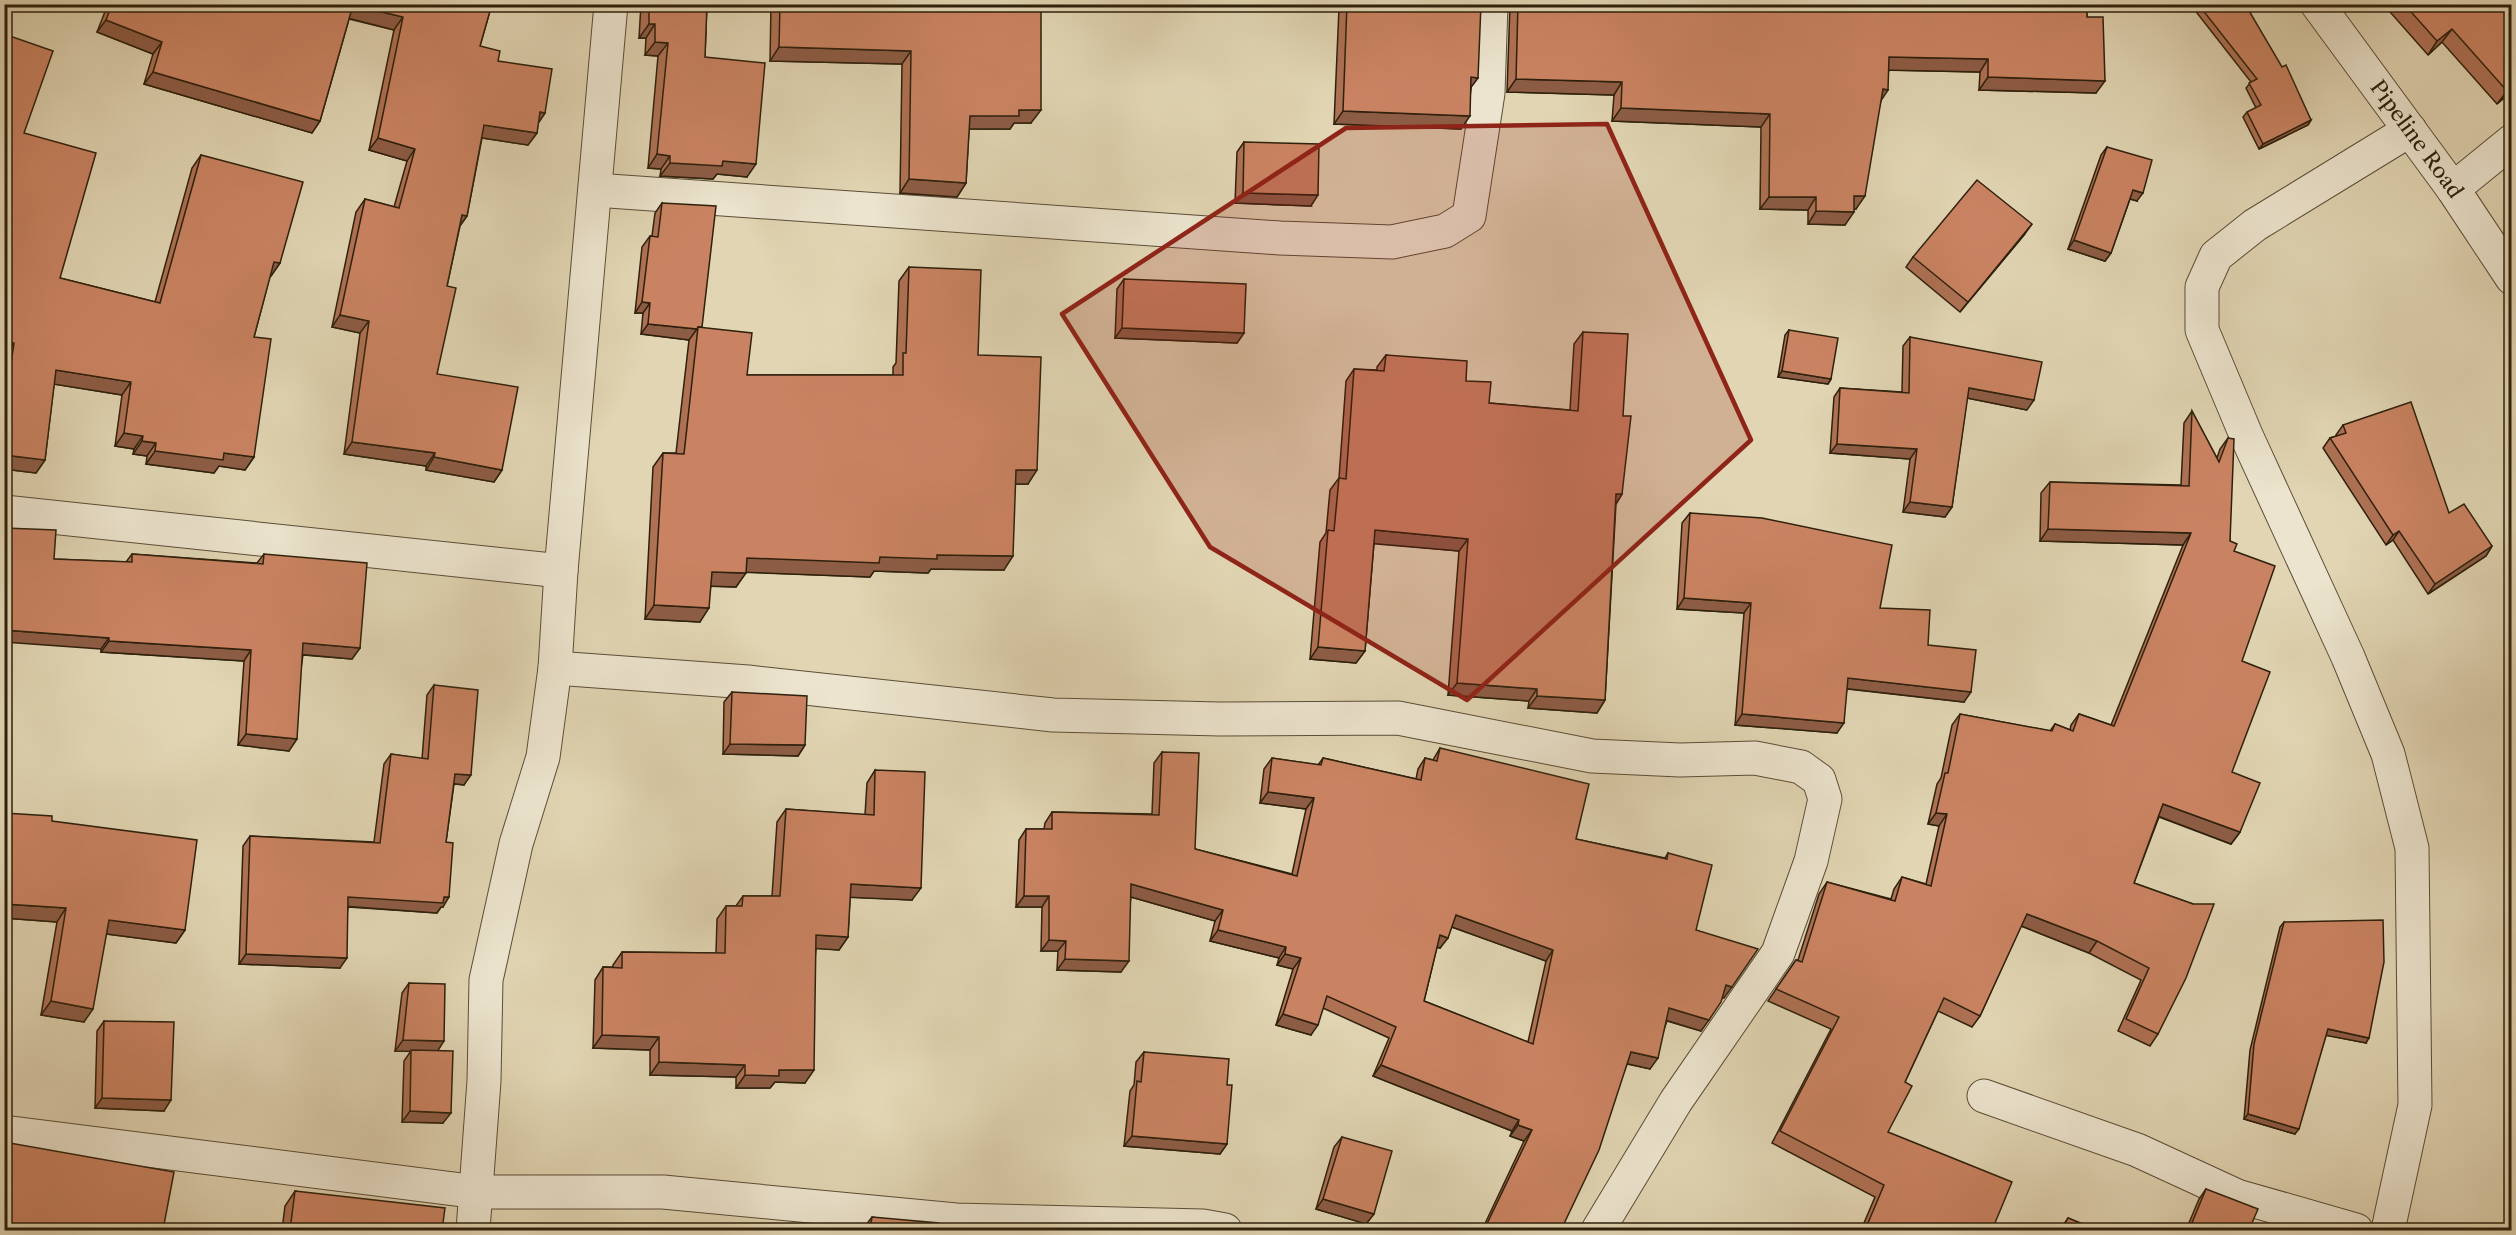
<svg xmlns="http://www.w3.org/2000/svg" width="2516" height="1235" font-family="'Libre Caslon Text',serif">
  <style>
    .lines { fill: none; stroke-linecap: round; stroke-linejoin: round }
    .minor-casing { stroke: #5b4d36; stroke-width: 35 }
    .minor { stroke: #ece4ce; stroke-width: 33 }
    .wall { fill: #ae7154; stroke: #2e200c; stroke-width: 1.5; fill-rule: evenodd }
    .shaded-wall { fill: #8d5c45; stroke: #2e200c; stroke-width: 1.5 }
    .building { fill: #ca8362; stroke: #2e200c; stroke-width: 1.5; fill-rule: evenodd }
    .marked { fill: #8f2418; fill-opacity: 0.2; stroke: #8f2418; stroke-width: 4.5; stroke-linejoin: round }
    .labels { text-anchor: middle; stroke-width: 4.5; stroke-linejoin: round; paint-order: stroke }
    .street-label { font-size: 21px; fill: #2e200c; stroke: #ece4ce }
  </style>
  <rect width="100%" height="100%" fill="#e1d5b3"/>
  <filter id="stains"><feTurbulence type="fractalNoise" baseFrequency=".00333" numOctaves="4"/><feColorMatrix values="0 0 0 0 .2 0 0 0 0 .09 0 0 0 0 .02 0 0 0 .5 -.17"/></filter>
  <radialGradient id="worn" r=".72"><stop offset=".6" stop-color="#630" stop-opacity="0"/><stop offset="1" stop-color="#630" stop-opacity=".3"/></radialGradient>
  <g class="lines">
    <g class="minor-casing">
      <g id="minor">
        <path id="s1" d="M2317,4l136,185 59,89"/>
        <path d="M2453,189l59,-48"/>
        <path d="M595,190l685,48 112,4 53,-11 24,-15 19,-123 3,-89"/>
        <path d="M4,512l557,59"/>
        <path d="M555,668l193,14 305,33 167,4 178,-1 194,38 88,4 75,-2 46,9 18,13 6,19 -14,62 -33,92 -102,148 -78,129"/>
        <path d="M1984,1096l153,54 100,46 119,34"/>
        <path d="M4,1132l474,60h185l293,28 247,6 22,4"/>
        <path d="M473,1230l11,-149 2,-101 30,-136 27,-87 12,-89 6,-97 50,-567"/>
        <path d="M2388,1230l27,-125 -3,-257 -24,-94 -40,-97 -102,-222 -44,-105v-43l14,-31 39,-31 155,-95"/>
      </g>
    </g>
    <use href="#minor" class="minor"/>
  </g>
  <g class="wall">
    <path d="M108,4h384l-12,42 18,15 47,52 -7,10 -1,10 -9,12 -46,-7 -15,78 -7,10 -13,60 -10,88 65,96 -8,12 -68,-12v-4l-82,-12 16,-121 -28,-6 24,-115 9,-13 29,8 13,-46 -38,-11 25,-120 -45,-11 -29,102 -8,12 -168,-49 9,-30 -56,-22z"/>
    <path d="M641,4h66l-2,53 42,120 -30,-3 -4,5 -53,-3 1,-7 -13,-1 10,-112 -13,-1 1,-17h-7z"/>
    <path d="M771,4h270l-10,119h-17l-4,6h-41l-3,54 -9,14 -57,-4 2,-129 -132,-3z"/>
    <path d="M1241,4h240l-10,84 -10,41 -127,-5 5,-116 -98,-1z"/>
    <path d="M1510,4h577v13l9,76 -117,-3 1,-18 -91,-2 -8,30 -25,109h-2l-9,16 -37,-1v-14l-48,-1 1,-82 -149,-6 2,-26 -107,-3z"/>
    <path d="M2190,4h55l66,116 -3,5 -49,24 -16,-32 4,-5 9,-4 -10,-20 5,-6z"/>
    <path d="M2383,4h128v88l-14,12 -55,-62 -14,13z"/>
    <path d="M4,34l20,99 36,145 95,24 37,-134 9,-13 79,108 -9,13h-1l-16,61v120l-9,13 -26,-4 -5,7 -68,-9 1,-8 -14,-2 1,-5 -19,-3 7,-51 -68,-11 -9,76 -9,13 -32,-4z"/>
    <path d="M1244,142l67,64 -76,-3 2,-51z"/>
    <path d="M2107,147l30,54 -7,-2 -19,54 -6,8 -37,-12 33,-94z"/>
    <path d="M662,203l40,124 45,48h146v-8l3,-4 3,-82 10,-14 69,88 50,129h-13l-11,86 -73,-1 -3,4 -54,-2 -4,6 -124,-5 -10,15 -25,-1 -11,36 -55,-3 8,-152 10,-14h13l13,-113 -48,-6 2,-21h-8l7,-66 8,-11h2l3,-23z"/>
    <path d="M2024,235l-64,77 -54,-45 7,-10z"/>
    <path d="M1124,279l120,54 -7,10 -122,-5 2,-49z"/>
    <path d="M1789,330l42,49 -3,5 -50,-7 7,-42z"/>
    <path d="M1583,332l40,84 -1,78 -6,10 -11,196 -8,13 -69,-5 1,-7 -81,-6 11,-144 -85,-8 -9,108 -9,12 -46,-4 10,-117 6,-9 4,-43 9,-12 7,-97 8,-12 23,1v-3l9,-12 80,26 23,22 81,7 4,-66z"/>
    <path d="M1910,337l117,73 -60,-12 -15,109 -7,10 -42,-5 7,-53 -80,-6 4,-56 6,-9 62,4 1,-46z"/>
    <path d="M2192,411l25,47 3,-9 8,-11 2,103 4,10 8,110 -10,111 8,60 -9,12 -72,-27 -25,66 59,21 -35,130 -8,12 -32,-15 23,-51 -52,-27 -68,-27 -41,90 -8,11 -34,-16 -33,71 -17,50 104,98h-131l14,-33 -103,-54 59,-114 -63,-28 28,-41h2l21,-66 8,-12 64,17 3,-10 8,-12 24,7 13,-58 -11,-2 9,-40 4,-6 11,-53 8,-11 90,17 5,-7 15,6 1,-5 8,-11 32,11 72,-180 -143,-4 1,-48 9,-11 131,3 3,-62z"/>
    <path d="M2343,425l106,88 43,33 -6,10 -58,38 -35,-54 -7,5 -63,-97 7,-10 7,-2 -1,-1z"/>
    <path d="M1690,513l190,95 48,37 36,57 -117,-13 -10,44 -102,-8 9,-112 -67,-4 5,-86z"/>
    <path d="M132,554l125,9 7,-9 96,94 -8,11 -49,-4 -14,96 -51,-6 6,-84 -143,-9v-3l-47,-90 72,3z"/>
    <path d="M434,685l30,100 -10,-1 -8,58 -3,65h-2l-4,6 -89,-6 -8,61 -101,-4 4,-118 7,-10 124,6 10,-78 7,-10 31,5 5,-64z"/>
    <path d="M732,692l73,53 -7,11 -75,-2 1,-52z"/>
    <path d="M1440,748l136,91 89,19 3,-5 28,77 28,68 -1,-1 -22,34 -34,-10 -17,48 -23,-5 -66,166h-79l42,-89 -14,-5 2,-5 -139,-55 16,-38 -66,-30 -12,27 -35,-10 17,-56 -16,-4 2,-7 -69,-17 5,-20 -84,-24 -10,75 -64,-2 1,-19h-17l1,-44h-26l3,-67 7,-11h18l1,-6 7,-11 100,2 2,-51 8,-11 33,97 97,25 14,-65 -46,-6 4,-34 8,-11 46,7 5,-7 93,21 2,-10 7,-11 8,2zM1452,927l94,34 -18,81 -104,-41 13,-54 3,1z"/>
    <path d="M875,770l37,130 -62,-3 -2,40 -9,13 -23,-2 -11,135 -30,-1 -5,6h-34v-11l-86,-2v-25l-57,-2 2,-68 8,-13h10v-2l9,-13 94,1 1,-34 9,-13h10l7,-10h29l5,-74 9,-13 79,6 2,-32z"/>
    <path d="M4,813l48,8 133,109 -9,13 -70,-9 -22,88 -43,-7 16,-93 -53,-4z"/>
    <path d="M2284,922l82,121 -40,-8 -31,99 -51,-15 6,-69 30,-123z"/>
    <path d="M409,983l28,68 6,72 -41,-1 2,-61 7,-10h-16l7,-58z"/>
    <path d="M104,1021l60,90 -69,-3 2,-77z"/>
    <path d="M1144,1052l83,33v59l-7,10 -96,-8 6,-55 4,-6 2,-23z"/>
    <path d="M1342,1137l32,77 -8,10 -50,-15 18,-62z"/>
    <path d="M2206,1189l43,41h-63l13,-31z"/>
    <path d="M295,1191l147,39h-160l3,-24z"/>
    <path d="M872,1217l66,13h-76z"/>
    <path d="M2068,1218l29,12h-37z"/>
  </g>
  <g class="shaded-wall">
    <path d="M1242,4h99l-2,4 -98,-1z"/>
    <path d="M353,5l50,12 -9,13 -50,-13z"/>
    <path d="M106,20l56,22 -9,12 -56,-22z"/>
    <path d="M649,24h6l-9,14h-7z"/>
    <path d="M2452,29l-10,13 -14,13 9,-14z"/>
    <path d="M655,42l13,1 -10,13 -13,-1z"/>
    <path d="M779,47l132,4 -9,13 -132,-3z"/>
    <path d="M1889,57l99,2 -8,13 -100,-2z"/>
    <path d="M153,72l167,49 -8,12 -168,-49z"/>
    <path d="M1471,77l7,1 -9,12z"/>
    <path d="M1988,77l117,4 -9,12 -117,-3z"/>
    <path d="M1516,79l106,3 -8,13 -107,-3z"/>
    <path d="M2511,87v5l-14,12 10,-13z"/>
    <path d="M1883,89l5,1 -8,12z"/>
    <path d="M1621,108l149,6 -9,13 -149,-6z"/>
    <path d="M1019,110h22l-10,13h-17l-4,6h-49l9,-13z"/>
    <path d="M1343,111l127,5 -9,13 -127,-5z"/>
    <path d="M540,112l5,1 -8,12z"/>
    <path d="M2311,120l-3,5 -49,24 4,-5z"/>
    <path d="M484,125l53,8 -9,12 -52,-8z"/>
    <path d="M378,138l37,11 -8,12 -38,-11z"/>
    <path d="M657,154l13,2 -9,13 -13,-1z"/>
    <path d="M723,161l33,3 -9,13 -30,-3 -4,5 -53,-3 10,-13z"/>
    <path d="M909,179l57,4 -9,14 -57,-4z"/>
    <path d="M2133,190l10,3 -6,8 -10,-3z"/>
    <path d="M1243,193l75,2 -7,11 -76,-3z"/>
    <path d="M1854,196h11l-9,13h-11z"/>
    <path d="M1769,197h47l-8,13 -48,-1z"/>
    <path d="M1816,211l38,1 -9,13 -37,-1z"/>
    <path d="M462,215l5,1 -9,12z"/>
    <path d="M2032,224l-8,11 -64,77 8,-10z"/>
    <path d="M2074,240l37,13 -6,8 -37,-12z"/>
    <path d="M274,262l6,1 -9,13 -6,-1z"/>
    <path d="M642,302l8,1 -7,10h-8z"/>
    <path d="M340,315l29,6 -9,12 -28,-6z"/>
    <path d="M648,324l49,5 -8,11 -48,-6z"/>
    <path d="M1122,328l122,5 -7,10 -122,-5z"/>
    <path d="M4,341l10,2 -9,13h-1z"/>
    <path d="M56,370l75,12 -9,13 -75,-12z"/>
    <path d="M1782,371l49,8 -3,5 -50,-7z"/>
    <path d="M1969,388l65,12 -7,10 -65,-13z"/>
    <path d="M124,433l19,3 -9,13 -19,-3z"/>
    <path d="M142,441l14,2 -9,13 -14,-2z"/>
    <path d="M352,442l83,11 -9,13 -82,-12z"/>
    <path d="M1837,444l80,5 -7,10 -80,-6z"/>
    <path d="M155,451l69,2 30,4 -9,13 -26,-4 -5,7 -68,-9z"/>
    <path d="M4,455l41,5 -9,13 -32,-4z"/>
    <path d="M434,457l68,13 -8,12 -68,-12z"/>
    <path d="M1016,470h21l-9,14h-22z"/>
    <path d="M1616,494h6l-8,13z"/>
    <path d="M1910,502l42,5 -7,10 -42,-5z"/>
    <path d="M2048,529l143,4 -8,12 -143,-4z"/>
    <path d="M1375,530l93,9 -9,12 -93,-8z"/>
    <path d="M2399,531l-6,9 -7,5 7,-10z"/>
    <path d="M2492,546l-6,10 -58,38 7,-10z"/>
    <path d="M937,555l76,1 -9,14 -73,-1 -3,4 -54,-2 -4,6 -133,-5 10,-14 133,-1z"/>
    <path d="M712,572l34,1 -10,14 -34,-1z"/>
    <path d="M1684,598l67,5 -7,10 -67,-4z"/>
    <path d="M654,605l55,3 -9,14 -55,-3z"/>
    <path d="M4,630l105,8 -8,11 -97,-7z"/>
    <path d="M109,641l142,9 -7,11 -143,-9z"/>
    <path d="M303,643l57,5 -8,11 -56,-5z"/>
    <path d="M1318,647l47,4 -9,12 -46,-4z"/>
    <path d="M1848,678l123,14 -7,10 -123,-14z"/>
    <path d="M1457,683l80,6 -8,12 -81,-6z"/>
    <path d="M1537,696l68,4 -8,13 -69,-5z"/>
    <path d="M1742,714l102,9 -7,10 -102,-8z"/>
    <path d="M246,734l51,5 -8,12 -51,-6z"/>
    <path d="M730,744l75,1 -7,11 -75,-2z"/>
    <path d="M455,774l16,1 -7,10 -15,-2z"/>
    <path d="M1268,792l46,6 -8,11 -46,-6z"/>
    <path d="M2163,804l77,28 -9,12 -76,-29z"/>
    <path d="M1936,813l11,1 -8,12 -11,-2z"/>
    <path d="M851,884l70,4 -9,12 -70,-3z"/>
    <path d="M1131,884l92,26 -8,11 -91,-26z"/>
    <path d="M1024,896h25l-7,11h-26z"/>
    <path d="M348,897h101l-6,10h-2l-4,6 -95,-7z"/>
    <path d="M4,904l62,4 -9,14 -53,-4z"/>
    <path d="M2027,914l70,27 -8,12 -70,-28z"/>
    <path d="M1456,915l97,35 -7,11 -97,-35z"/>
    <path d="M109,920l76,10 -9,13 -77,-10z"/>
    <path d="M1218,930l68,17 -7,11 -69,-17z"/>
    <path d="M816,935l32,2 -9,13 -32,-2z"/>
    <path d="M1440,935l8,3 -8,10 -8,-3z"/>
    <path d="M1049,940l17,1 -8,10h-17z"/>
    <path d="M246,954l101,4 -7,10 -101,-4z"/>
    <path d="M1285,954l16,4 -8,11 -16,-4z"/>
    <path d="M1065,959l64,2 -8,11 -64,-2z"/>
    <path d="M1726,985l6,2 -8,11 -5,-2z"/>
    <path d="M51,1001l42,8 -9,13 -43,-7z"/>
    <path d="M1669,1008l40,12 -8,11 -39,-12z"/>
    <path d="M1283,1014l35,11 -7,10 -35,-10z"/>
    <path d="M2328,1029l41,9 -3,5 -42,-8z"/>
    <path d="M602,1035l57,2 -9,13 -57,-2z"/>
    <path d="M403,1040l41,1 -7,11 -42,-1z"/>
    <path d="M1631,1052l27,6 -8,11 -26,-6z"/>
    <path d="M659,1062l86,3 -9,12 -86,-2z"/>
    <path d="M1381,1065l138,55 -7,11 -139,-55z"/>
    <path d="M779,1070h35l-9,13 -30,-1 -5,6h-34l9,-13z"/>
    <path d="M102,1098l69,2 -7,11 -69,-3z"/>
    <path d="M410,1111l41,2 -8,10 -41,-1z"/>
    <path d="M2248,1114l51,15 -4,5 -51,-15z"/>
    <path d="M1518,1125l14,5 -8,11 -14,-5z"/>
    <path d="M1132,1136l95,8 -7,10 -96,-8z"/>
    <path d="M1323,1199l51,15 -8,10 -50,-15z"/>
    <path d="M111,1226l27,4h-30z"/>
  </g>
  <g class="building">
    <path d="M112,4h380l-12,42 20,5 -2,10 54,8 -7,44 -5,-1 -3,21 -53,-8 -17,91 -5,-1 -15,71 9,2 -19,86 81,13 -16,83 -68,-13 1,-4 -83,-11 17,-121 -29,-6 25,-116 34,9 16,-59 -37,-11 25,-121 -50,-12 -33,116 -167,-49 9,-30 -56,-22z"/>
    <path d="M649,4h58l-2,53 60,6 -9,101 -33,-3 -1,5 -52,-3v-7l-13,-2 11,-111 -13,-1v-18h-6z"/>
    <path d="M780,4h261v106h-22v6h-49l-4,67 -57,-4 2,-128 -132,-4z"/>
    <path d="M1347,4h134l-3,74 -7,-1 -1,39 -127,-5z"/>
    <path d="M1518,4h569v13h16l2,64 -117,-4v-18l-99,-2 -1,33 -5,-1 -18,107h-11v16l-38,-1v-14h-47l1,-83 -149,-6 1,-26 -106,-3z"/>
    <path d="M2198,4h47l37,63 4,-2 25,55 -48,24 -16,-32 14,-7 -12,-22 8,-4z"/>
    <path d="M2404,4h107v83l-4,4 -55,-62 -15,12z"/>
    <path d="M4,34l49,17 -29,82 72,20 -36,125 100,25 41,-148 102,27 -23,81 -6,-1 -20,75 17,2 -17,118 -30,-4 -1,7 -68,-9 1,-8 -14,-2 1,-5 -19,-3 7,-51 -75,-12 -11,90 -41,-5v-44l10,-68 -10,-2z"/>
    <path d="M1244,142l75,2 -1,51 -75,-2z"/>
    <path d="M2107,147l45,13 -9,33 -10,-3 -22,63 -37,-13z"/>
    <path d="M1977,180l55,44 -64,78 -55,-45z"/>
    <path d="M662,203l54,3 -14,121h-4l-1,2 -49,-5 2,-21 -8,-1 8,-66 8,1z"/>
    <path d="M909,267l72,3 -3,85 63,2 -4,113h-21l-3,86 -76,-1v4l-57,-2 -1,6 -132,-5 -1,15 -34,-1 -3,36 -55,-3 9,-152 21,1 14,-127 54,6 -5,42h156v-22h3z"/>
    <path d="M1124,279l122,5 -2,49 -122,-5z"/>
    <path d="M1789,330l49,8 -7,41 -49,-8z"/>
    <path d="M1583,332l45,2 -5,82h8l-9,78h-6l-11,206 -68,-4v-7l-80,-6 11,-144 -93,-9 -10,121 -47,-4 10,-117 6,1 5,-53 7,1 8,-110 30,2 2,-16 81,6 -1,20 25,1 -2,21 89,8z"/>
    <path d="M1910,337l132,25 -8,38 -65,-12 -17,119 -42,-5 7,-53 -80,-5 3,-56 69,5z"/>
    <path d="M2411,402l38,111 15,-9 28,42 -57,38 -36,-53 -6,4 -63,-97 16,-5 -3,-8z"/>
    <path d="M2192,411l27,51 9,-24 6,1 -4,102 7,3 -3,7 41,15 -33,95 28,11 -38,100 28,11 -20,49 -77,-28 -29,79 59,21h21l-28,74 -28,56 -32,-15 23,-51 -52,-27 -70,-27 -47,102 -36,-18 -39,84 7,4 -24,46 124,50 -20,48h-127l19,-45 -104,-54 59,-114 -63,-28 20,-29 6,2 25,-80 68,19 7,-24 29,9 16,-72 -11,-1 9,-40h3l12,-59 92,17 3,-7 18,7 6,-17 35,12 77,-193 -143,-4 2,-47 139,4z"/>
    <path d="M1690,513l72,5 130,27 -12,63 50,2 -2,35 48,5 -5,42 -123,-14 -4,45 -102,-9 9,-111 -67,-5z"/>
    <path d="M4,528l52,2 -2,29 78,3v-8l131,10 1,-10 103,9 -7,85 -57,-5 -6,96 -51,-5 5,-84 -142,-9v-3l-105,-8z"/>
    <path d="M434,685l44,5 -7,85 -16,-1 -9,68 7,1 -4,54h-5l-1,6 -95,-6 -1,61 -101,-4 4,-118 130,7 11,-89 37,5z"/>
    <path d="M732,692l75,4 -2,49 -75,-1z"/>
    <path d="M1440,748l149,36 -13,55 91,20 1,-6 44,12 -16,65 62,19 -26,38 -6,-2 -5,17 -12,18 -40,-12 -11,50 -27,-6 -32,98 -38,80h-77l48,-100 -14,-5 1,-5 -138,-55 15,-38 -69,-31 -9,29 -35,-11 18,-56 -16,-4 1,-7 -68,-17 5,-20 -92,-26 -2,77 -64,-2 1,-18 -17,-1v-44h-25l2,-67h26v-17l107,3 3,-63 37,1 -4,96 102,27 17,-78 -46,-6 4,-34 49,7 2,-7 98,22 4,-22 12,3zM1456,915l97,35 -20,94 -109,-43 16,-66 8,3z"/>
    <path d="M875,770l50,2 -4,116 -70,-4 -3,53 -32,-2 -2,135h-35v6l-34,-1v-10l-86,-3v-25l-57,-2 1,-68 19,1v-16l103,1 1,-47h16l1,-10h37l6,-87 88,6z"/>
    <path d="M4,813l48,3v5l145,19 -12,90 -76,-10 -16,89 -42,-8 15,-93 -62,-4z"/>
    <path d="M2383,920l1,42 -15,76 -41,-9 -29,100 -51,-15 6,-70 30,-122z"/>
    <path d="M409,983l36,1 -1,57 -41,-1z"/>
    <path d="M104,1021l70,1 -3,78 -69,-2z"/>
    <path d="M411,1050l42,1 -2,62 -41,-2z"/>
    <path d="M1144,1052l85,7 -2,26h5l-5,59 -95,-8 5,-55 4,1z"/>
    <path d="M1342,1137l50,14 -18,63 -51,-15z"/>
    <path d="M4,1142l170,30 -11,58h-25l-27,-4 -1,4h-106z"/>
    <path d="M2206,1189l52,20 -9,21h-60z"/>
    <path d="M295,1191l150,17 -3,22h-152z"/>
    <path d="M872,1217l67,6 -1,7h-68z"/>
    <path d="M2068,1218l29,12h-35z"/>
  </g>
  <path class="marked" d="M1607,124l144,316 -284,260 -257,-153 -148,-233 284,-186z"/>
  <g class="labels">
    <g class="street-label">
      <text dy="7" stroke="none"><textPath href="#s1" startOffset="168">Pipeline Road</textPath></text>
    </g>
  </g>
  <rect width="2516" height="1235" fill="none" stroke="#e1d5b3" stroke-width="24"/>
  <rect x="6" y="6" width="2504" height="1223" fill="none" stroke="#2e200c" stroke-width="3"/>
  <rect x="12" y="12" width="2492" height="1211" fill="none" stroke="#2e200c" stroke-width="1.5"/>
  <rect width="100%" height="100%" filter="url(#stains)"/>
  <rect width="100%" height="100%" fill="url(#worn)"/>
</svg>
